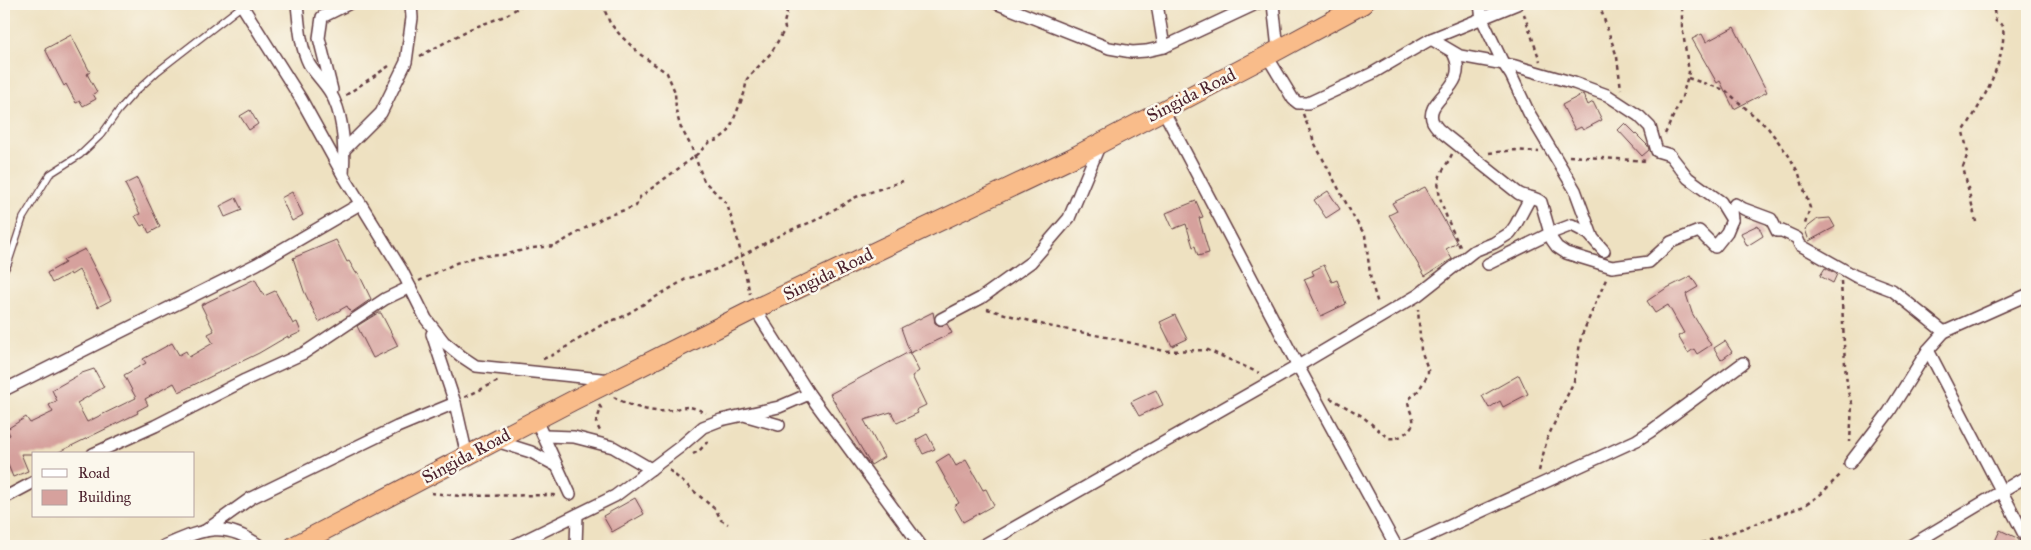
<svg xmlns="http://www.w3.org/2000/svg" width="2031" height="550" font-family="'IM FELL Great Primer',serif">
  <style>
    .building { fill: #d6a19d }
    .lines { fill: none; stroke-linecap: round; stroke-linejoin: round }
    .service-casing { stroke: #633c42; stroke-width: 8 }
    .minor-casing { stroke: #633c42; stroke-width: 14 }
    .trunk-casing { stroke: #633c42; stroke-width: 21 }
    .path { stroke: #633c42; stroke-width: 2.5; stroke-dasharray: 4 4; stroke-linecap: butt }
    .service { stroke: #fff; stroke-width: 5.5 }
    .minor { stroke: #fff; stroke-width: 11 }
    .trunk { stroke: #f9bc8a; stroke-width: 19 }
    .labels { text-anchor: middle; stroke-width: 5; stroke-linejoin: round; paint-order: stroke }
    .street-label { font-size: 18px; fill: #4a1f2b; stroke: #fbf7ec }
  </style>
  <rect width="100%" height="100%" fill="#fbf7ec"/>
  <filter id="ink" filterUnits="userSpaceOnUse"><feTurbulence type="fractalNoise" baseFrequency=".02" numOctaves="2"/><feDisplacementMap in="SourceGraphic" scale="10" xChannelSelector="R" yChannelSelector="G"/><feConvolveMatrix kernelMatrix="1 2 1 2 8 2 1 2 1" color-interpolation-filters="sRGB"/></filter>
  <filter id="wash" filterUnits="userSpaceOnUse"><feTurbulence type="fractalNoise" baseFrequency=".0096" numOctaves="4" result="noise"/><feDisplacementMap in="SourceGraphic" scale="20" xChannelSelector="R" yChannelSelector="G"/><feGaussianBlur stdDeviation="1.12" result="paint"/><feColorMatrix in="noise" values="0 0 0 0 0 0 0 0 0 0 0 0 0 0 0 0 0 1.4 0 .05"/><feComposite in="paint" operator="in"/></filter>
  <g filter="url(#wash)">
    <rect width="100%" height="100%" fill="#eee1c1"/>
    <g id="blocks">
      <g class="building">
        <path d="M1734,27l33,65 -33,17 -14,-28 -3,2 -25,-44 10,-5 4,8z"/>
        <path d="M71,35l19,37 -3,2 10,18 -4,2 3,5 -13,7 -3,-5 -4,2 -10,-19 -2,2 -19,-37z"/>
        <path d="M1583,94l5,11 5,-3 9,18 -19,10 -2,-3 -6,3 -13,-25z"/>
        <path d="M250,110l8,14 -9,6 -9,-14z"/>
        <path d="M1625,123l23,23 1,4 -7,6 -24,-26z"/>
        <path d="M137,178l23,49 -11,6 -4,-9 -4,2 -6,-10 5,-2 -15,-30z"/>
        <path d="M1425,187l32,56 -11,6 6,10 -27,17 -36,-61 8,-4 -5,-8z"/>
        <path d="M1328,191l12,18 -14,9 -12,-18z"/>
        <path d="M292,192l11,23 -11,6 -11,-23z"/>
        <path d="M236,198l6,12 -17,7 -5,-11z"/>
        <path d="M1196,201l7,16 -4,1 10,35 -11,3 -3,-10 -2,1 -7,-23 -13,5 -7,-16z"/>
        <path d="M1830,218l5,9 -26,14 -4,-12 13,-10z"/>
        <path d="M1758,225l5,11 -16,10 -6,-13z"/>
        <path d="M336,240l11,22 2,-1 7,12 2,-1 13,27 -20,14 -4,-7 -28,16 -15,-31 -11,-33z"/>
        <path d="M85,249l26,51 -13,7 -19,-37 -8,5 -1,-2 -18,10 -5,-10 18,-10 -2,-3z"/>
        <path d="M1324,265l8,17 5,-2 9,24 -25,12 -17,-37 10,-4 -2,-4z"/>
        <path d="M1825,268l12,6 -4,9 -13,-7z"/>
        <path d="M1691,276l7,11 -12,7 6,19 19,32 -14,9 -3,-5 -6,4 -10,-17 6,-3 -16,-28 -13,8 -8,-12 18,-12z"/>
        <path d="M255,279l9,17 11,-5 18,33 4,-2 4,10 -13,6v-2l-29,17 -80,39 -5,-9 -29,16 3,6 -11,6 1,2 -83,41h-34l7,17 -15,6 -9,-22v-17l6,-3 -3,-6 19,-12 4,6 23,-11 -4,-7 8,-4 -5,-11 30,-17 12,-4 10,18 -27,16 10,19 49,-24 -12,-23 22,-12 -3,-4 29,-16 7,12 7,-4 3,6 24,-14 -5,-9 6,-3 -13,-26z"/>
        <path d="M933,312l2,11 5,3 7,-2 5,9 -42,20 -9,-25z"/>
        <path d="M378,313h3l17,33 -25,12 -16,-32z"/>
        <path d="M1175,315l12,24 -15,7 -12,-24z"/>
        <path d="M1725,341l7,11 -11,8 -7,-12z"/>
        <path d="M909,352l10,19 -7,5 14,29 -10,5 2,3 -21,10 -6,-11 -27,8 20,37 -13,8 -41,-71z"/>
        <path d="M1519,375l9,19 -25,13 -3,-6 -11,7 -7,-12z"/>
        <path d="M1156,390l7,15 -24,11 -8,-14z"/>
        <path d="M927,434l8,15 -12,5 -7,-14z"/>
        <path d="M949,454l7,12 10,-6 17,30 3,-1 8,16 -31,17 -9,-16 5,-3 -23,-41z"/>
        <path d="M635,498l9,16 -32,18 -9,-16z"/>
        <path d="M2000,530l17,8 6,8h-30z"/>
      </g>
    </g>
  </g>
  <g filter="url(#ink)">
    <use href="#blocks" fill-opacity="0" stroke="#633c42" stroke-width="1"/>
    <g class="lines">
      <g class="service-casing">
        <path id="service" d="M4,271l4,-7 15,-46 27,-44 30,-19 21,-20 18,-25 14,-16 25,-23 85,-66"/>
      </g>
      <g class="minor-casing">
        <g id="minor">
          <path d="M241,4l60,95 42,76 59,96 24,48 18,23 17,14 15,10 135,14"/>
          <path d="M297,4c2,19 3,42 12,60 6,10 15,18 21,28 14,23 15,55 13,82"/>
          <path d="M998,4l111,44 23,4 14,-1 18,-4 92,-43"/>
          <path d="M1157,4l7,43"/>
          <path d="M1273,4l5,45"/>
          <path d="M1480,4l2,15 21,44 8,12 18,38 46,77 17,46"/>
          <path d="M1431,39l29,17 55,10 59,17 33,12 32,21 11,11 7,24 13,4 18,23 33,24 11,18 -1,-10 4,-6 9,5 27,10 6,12h5l15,7 3,7 55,31 37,14 52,42"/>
          <path d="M1453,53c19,35 -31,46 -20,69 3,5 7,9 11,12l74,59c7,5 17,3 23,9l11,38 5,7 9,6 46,14 37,-5 22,-20 28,-11 16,16 12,-15 5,-12"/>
          <path d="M1267,56l26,43 5,4h10l63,-29 60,-35 86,-35"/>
          <path d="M332,90l-13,-52 3,-21 26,-13"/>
          <path d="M1163,110l135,256 98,180"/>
          <path d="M345,149l36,-36 25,-51 6,-44 -1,-14"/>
          <path d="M1488,264l63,-31 21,-8 17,9 15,17"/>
          <path d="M755,309l54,85 112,152"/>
          <path d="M941,319l40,-21 50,-36 38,-44 31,-74"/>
          <path d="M432,334l23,69 12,53"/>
          <path d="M1928,350l99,190"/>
          <path d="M4,390l253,-126 103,-60"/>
          <path d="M747,416l32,9"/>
          <path d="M536,420l34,74"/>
          <path d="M545,436l29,1 39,10 38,22"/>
          <path d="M496,441l35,11 26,14"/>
          <path d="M93,454l62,-28 90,-46 59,-27 81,-54 25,-12"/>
          <path d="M1850,463l39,-51 39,-62 16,-18 83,-37"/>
          <path d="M4,498l30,-16"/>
          <path d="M205,531l46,-33 146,-71 58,-24"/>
          <path d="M164,546c38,-16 59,-27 96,0"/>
          <path d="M513,546l102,-50 65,-49 23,-20 18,-7 58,-13 30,-13"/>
          <path d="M576,546l1,-31"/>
          <path d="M982,546l316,-180 120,-71 56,-44 20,-8 16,-10 5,-7 15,-28"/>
          <path d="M1406,546l231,-106 14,-9 92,-68"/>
          <path d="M1910,546l117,-70"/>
        </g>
      </g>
      <g class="trunk-casing">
        <path id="trunk" d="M294,546l278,-145 183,-92 317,-151 195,-102 96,-52"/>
      </g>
      <g class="path">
        <path d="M602,4l8,19 11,13 20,19 26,18 8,19 1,18 4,16 11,20 13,35 23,23 11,37 12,53"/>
        <path d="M1599,4l18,53 4,32"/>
        <path d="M1524,14l16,47"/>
        <path d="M420,56l50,-27 35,-13 19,-12"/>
        <path d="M1688,78l37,12 43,38 21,28 10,18 11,34 -6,19"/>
        <path d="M346,95l43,-29"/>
        <path d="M1303,114l12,30 39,74 11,17 6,46 7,23"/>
        <path d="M1665,134l17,-37 7,-25 -7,-46v-22"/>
        <path d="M1489,153l26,-3 24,2"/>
        <path d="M1452,154c-4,9 -10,16 -13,25 -4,18 14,52 21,68"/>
        <path d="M1569,156l79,5"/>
        <path d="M1976,222l-13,-55 5,-14 -5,-21c18,-27 44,-73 40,-106l-7,-5 -2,-10 3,-7"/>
        <path d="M419,281l37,-18 23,-7 24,-1 29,-7 23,-2 49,-29 32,-11 4,-9 54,-40 16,-15 8,-2 11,-9 15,-37 3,-15 24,-26 14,-24 -1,-6 5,-19"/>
        <path d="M1841,281l4,84 3,27 4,12 -2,38"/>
        <path d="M987,309l61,17 63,12 53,13 44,-1 51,23"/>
        <path d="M543,359l12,-5 48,-30 19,-7 64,-38 31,-10 69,-37 28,-11 42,-24 47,-16"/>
        <path d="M465,397l33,-16"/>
        <path d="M614,397c9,7 38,16 50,14 22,-2 19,-9 42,2"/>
        <path d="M1330,398l32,18 26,22c6,1 10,0 15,-3 19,-15 6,-17 5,-35l11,-10 9,-16v-5l-7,-19 -3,-41"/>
        <path d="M599,405l2,3 -5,15 4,8"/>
        <path d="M693,454l6,-3 10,-11"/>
        <path d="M669,470l47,40 5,10 7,4"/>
        <path d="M1539,471l8,-32 27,-58 7,-44 26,-60"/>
        <path d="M431,493l30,3 97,-1"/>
        <path d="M1694,546l110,-40 17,-12 21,-21"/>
      </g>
      <use href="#service" class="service"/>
      <use href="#minor" class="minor"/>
      <use href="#trunk" class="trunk"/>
    </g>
  </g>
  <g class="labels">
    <g class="street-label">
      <text transform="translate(1191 95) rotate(-27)" y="6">Singida Road</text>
      <text transform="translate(828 274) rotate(-26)" y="6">Singida Road</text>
      <text transform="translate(466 456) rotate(-28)" y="6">Singida Road</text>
    </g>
  </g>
  <rect width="2031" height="550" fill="none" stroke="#fbf7ec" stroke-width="20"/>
  <rect x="32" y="452" width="162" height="65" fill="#fbf7ec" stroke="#b4a19f"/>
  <rect x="42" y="469" width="25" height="8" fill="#ffffff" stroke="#b4a19f"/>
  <text x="78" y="478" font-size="15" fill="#4a1f2b">Road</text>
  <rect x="42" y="490" width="25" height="15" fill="#d6a19d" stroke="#b4a19f"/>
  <text x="78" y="502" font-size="15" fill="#4a1f2b">Building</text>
</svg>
